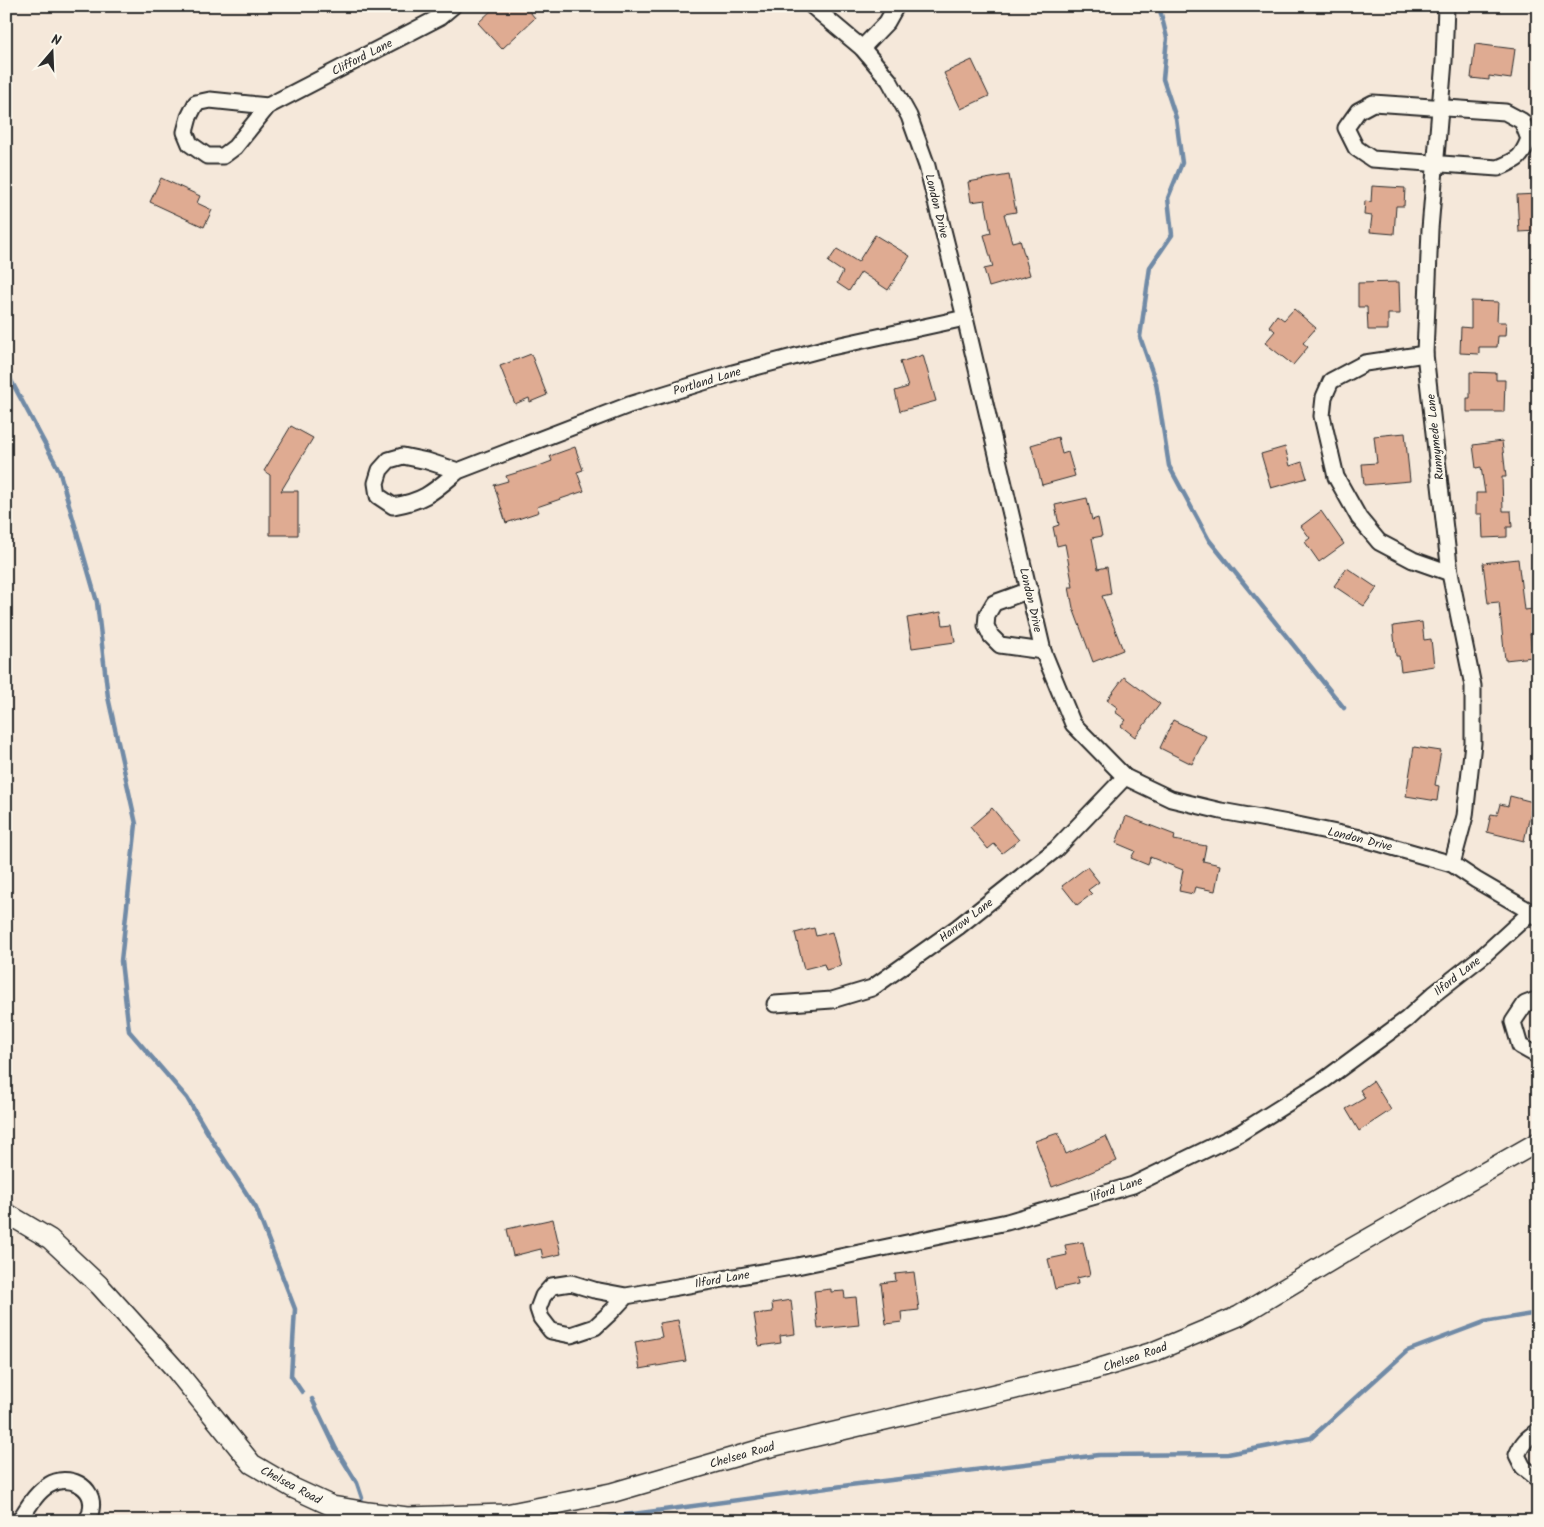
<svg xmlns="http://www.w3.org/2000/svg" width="1544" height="1527" font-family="Kalam,sans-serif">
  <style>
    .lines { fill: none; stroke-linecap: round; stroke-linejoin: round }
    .stream { stroke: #708aa6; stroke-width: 4.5 }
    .building { fill: #dfab92; stroke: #2b2b2b }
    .minor-casing { stroke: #2b2b2b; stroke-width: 19 }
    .tertiary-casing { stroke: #2b2b2b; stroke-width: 22 }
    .minor { stroke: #fbf7ec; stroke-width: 15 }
    .tertiary { stroke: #fbf7ec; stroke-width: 19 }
    .labels { text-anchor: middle; stroke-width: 5; stroke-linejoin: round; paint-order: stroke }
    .street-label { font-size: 12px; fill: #2b2b2b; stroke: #fbf7ec }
  </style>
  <rect width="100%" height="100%" fill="#f5e8da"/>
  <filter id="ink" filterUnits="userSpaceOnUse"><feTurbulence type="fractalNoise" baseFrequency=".02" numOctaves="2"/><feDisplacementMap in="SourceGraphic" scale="10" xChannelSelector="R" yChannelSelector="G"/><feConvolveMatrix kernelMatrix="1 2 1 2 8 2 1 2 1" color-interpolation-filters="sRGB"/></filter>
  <g filter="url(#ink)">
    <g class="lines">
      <g class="stream">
        <path d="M1159,6l8,32 -4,41 13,39 6,45 -14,35 4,37 -22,32 -10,70 16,46 13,83 40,74 135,168"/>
        <path d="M6,371l53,99 38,132 11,95 28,127 -15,137 8,70 58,67 28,47 41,63 39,101 -4,67 11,16"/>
        <path d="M312,1399l24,50 21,34 5,15"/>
        <path d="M598,1521l20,-5 232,-31 249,-30 129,-1 83,-16 96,-87 77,-29 54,-9"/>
      </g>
    </g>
    <g class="building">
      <path d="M496,6h29l10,12 -33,31 -24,-26z"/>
      <path d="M1475,44l40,5 -4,30 -22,-3v4l-18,-2z"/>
      <path d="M972,60l17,36 -28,13 -17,-36z"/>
      <path d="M1009,175l7,37 -12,2 8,28 8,-2 10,35 -41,12 -5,-18 9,-2 -9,-32 7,-2 -6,-33 -14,2 -3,-20z"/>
      <path d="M161,178l39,18 -3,7 15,7 -8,17 -54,-25z"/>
      <path d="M1372,186l33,2 -1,18h-8l-2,28 -24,-2 2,-16 -8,-1 1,-14 6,1z"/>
      <path d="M1538,194v37l-19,1 -2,-37z"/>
      <path d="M875,235l35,21 -22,34 -27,-18 -12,19 -12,-8 6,-11 -15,-10 9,-13 21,13z"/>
      <path d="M1399,282l1,32h-12v16h-20l-1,-23h-9v-24z"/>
      <path d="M1471,301l27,1 -1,20h9l-1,14h-7l-1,11h-18v7l-19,-1 1,-26 10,1z"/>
      <path d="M1294,309l22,19 -13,15 5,4 -15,18 -28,-22 10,-12 -6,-5 8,-11 7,5z"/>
      <path d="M531,354l16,41 -17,7 -1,-4 -14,6 -15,-38z"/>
      <path d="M923,355l13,46 -36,10 -5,-20 13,-4 -8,-25z"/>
      <path d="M1470,372l26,1v7h9l-1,32h-37v-14h3z"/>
      <path d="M291,426l22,12 -32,53h17v44h-28v-60l-6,-4z"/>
      <path d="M1405,433l5,48 -46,4 -2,-21 15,-1 -3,-27z"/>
      <path d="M1058,437l4,17 6,-2 7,24 -33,9 -11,-40z"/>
      <path d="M1502,441l4,36h-4l1,34h8l1,16h-5v10l-24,1 -1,-24h-6v-21h9l-4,-26 -5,1 -3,-23z"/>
      <path d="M575,447l8,23 -6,2 7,19 -47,16 2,5 -33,11 -12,-38 14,-4 -2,-5 33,-10 13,-5 -2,-5z"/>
      <path d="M1285,447l5,19 12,-4 5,16 -36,10 -10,-34z"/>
      <path d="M1087,498l5,22 6,-2 4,18 -10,2 6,31 9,-2 4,27 -9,2 21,54 -30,12 -20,-54 -4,-21h4l-8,-43 -8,2 -4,-19 6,-2 -4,-20z"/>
      <path d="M1321,511l23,33 -25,18 -14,-20 5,-4 -9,-12z"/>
      <path d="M1518,559l6,51 10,-1 2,25h-6l3,23 -28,3 -6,-58 -11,1 -5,-40z"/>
      <path d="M1347,568l30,20 -13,18 -30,-20z"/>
      <path d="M941,612l2,13 9,-1 3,18 -43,6 -5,-30z"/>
      <path d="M1422,622l2,18 7,-1 3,27 -33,5 -2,-15h-3l-3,-30z"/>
      <path d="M1124,677l36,27 -25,33 -14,-11 5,-6 -11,-8 3,-4 -11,-8z"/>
      <path d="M1173,720l33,16 -14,28 -32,-16z"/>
      <path d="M1414,747l27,4 -6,34 4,1 -2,15 -31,-5z"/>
      <path d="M1510,796l23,6 -9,39 -37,-9 4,-18 6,1 3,-11 8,2z"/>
      <path d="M992,808l27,32 -17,13 -8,-9 -6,5 -18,-22z"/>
      <path d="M1126,816l49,19 -1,5 32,6 -3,15 17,4 -5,26 -20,-4 -2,7 -14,-3 4,-21 -33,-13 -2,8 -17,-7 4,-7 -19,-8z"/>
      <path d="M1087,867l12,15 -11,8 4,4 -15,11 -15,-19z"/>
      <path d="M814,928l2,8 16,-4 9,34 -15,4 -2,-6 -20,5 -9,-36z"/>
      <path d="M1373,1081l18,29 -32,21 -13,-22 19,-11 -5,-8z"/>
      <path d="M1058,1133l8,21 40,-18 11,25 -35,15 -30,11 -17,-46z"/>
      <path d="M553,1219l8,35 -18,4 -2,-9 -28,7 -6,-27z"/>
      <path d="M1083,1242l7,33 -13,3 1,6 -23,5 -7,-30 19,-4 -2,-10z"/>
      <path d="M914,1272l5,38 -18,2 1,10 -16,2 -5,-41 15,-2 -1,-7z"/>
      <path d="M831,1289v3l13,-1 1,7 11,-1 3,28 -41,4 -4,-38z"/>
      <path d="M791,1300l4,34 -15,2 1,7 -22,3 -5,-32 19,-2 -1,-9z"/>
      <path d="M678,1320l8,41 -46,8 -5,-27 27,-5 -3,-14z"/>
    </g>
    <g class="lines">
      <g class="minor-casing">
        <g id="minor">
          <path d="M812,6l50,42 27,32 20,36 18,50 38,152 78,333 30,73 52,53 46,22 50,12 67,12 73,15 91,26 24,16 55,32 7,6"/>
          <path d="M1446,6l-2,55 -14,168 -5,125 25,219 23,113v57l-8,73 -13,48"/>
          <path d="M862,48l25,-26 9,-16"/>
          <path d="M1373,103l132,9 17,9 7,18c-8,20 -12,21 -31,29l-126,-9 -16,-11 -10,-20 12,-17z"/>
          <path d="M268,106l-58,-6 -14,3 -7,14 -4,15 5,12 17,12h16l12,-9 33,-41 172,-89 13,-11"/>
          <path d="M1425,354l-60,9 -34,18 -7,16 -2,19 14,61 23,41 20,24 34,18 37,13"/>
          <path d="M458,471c-24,20 -33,30 -65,35l-15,-10 -2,-13 4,-13 9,-10 14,-4 24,5 31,10 171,-66 104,-32 94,-25 138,-30"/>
          <path d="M1030,590l-36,13 -7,12 -1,11 5,10 9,9 43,6"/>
          <path d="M1538,999l-13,5 -12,18 7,24 18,10"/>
          <path d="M775,1004l57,-4 40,-12 86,-61 98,-78 69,-72"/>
          <path d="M626,1296l-15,16 -16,15 -24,8 -20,-4 -10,-13 -3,-9 5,-13 9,-10 19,-3 23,7 32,6 171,-30 210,-44 126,-37 107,-52 83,-52 84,-62 27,-25 51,-40 46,-42"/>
          <path d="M1538,1431c-11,7 -16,12 -21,24l6,12 15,12"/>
          <path d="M19,1521c8,-12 17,-29 30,-36 18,-12 47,1 42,25 0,3 -3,8 -5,11"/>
        </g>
      </g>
      <g class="tertiary-casing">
        <path id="tertiary" d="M6,1213l44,26 49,46 76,84 77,95 41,24 39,18 36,6 39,5 99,-3 105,-21 147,-43 329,-78 66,-20 86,-36 106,-64 193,-110"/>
      </g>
      <use href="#minor" class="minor"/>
      <use href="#tertiary" class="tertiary"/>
    </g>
  </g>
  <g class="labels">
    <g class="street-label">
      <text transform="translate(362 57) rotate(-27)" y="4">Clifford Lane</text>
      <text transform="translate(937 206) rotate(76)" y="4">London Drive</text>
      <text transform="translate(707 381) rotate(-17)" y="4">Portland Lane</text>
      <text transform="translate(1435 437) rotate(-96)" y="4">Runnymede Lane</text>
      <text transform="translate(1031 600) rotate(77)" y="4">London Drive</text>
      <text transform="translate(1360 839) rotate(14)" y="4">London Drive</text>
      <text transform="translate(966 920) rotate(-37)" y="4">Harrow Lane</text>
      <text transform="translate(1457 976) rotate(-38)" y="4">Ilford Lane</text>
      <text transform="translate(1116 1189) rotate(-19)" y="4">Ilford Lane</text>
      <text transform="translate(722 1279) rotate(-10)" y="4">Ilford Lane</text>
      <text transform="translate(1135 1357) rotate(-19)" y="4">Chelsea Road</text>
      <text transform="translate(742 1455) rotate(-16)" y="4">Chelsea Road</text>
      <text transform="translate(291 1485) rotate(28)" y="4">Chelsea Road</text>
    </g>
  </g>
  <rect width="1544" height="1527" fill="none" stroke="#fbf7ec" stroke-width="25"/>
  <rect x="12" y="12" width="1519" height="1502" fill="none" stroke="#2b2b2b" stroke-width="2" filter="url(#ink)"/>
  <g transform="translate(52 52) rotate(19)" stroke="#fbf7ec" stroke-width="4" paint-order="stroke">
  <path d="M0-4L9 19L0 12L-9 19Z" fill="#2b2b2b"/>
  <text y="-8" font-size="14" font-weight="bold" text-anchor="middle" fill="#2b2b2b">N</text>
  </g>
</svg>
